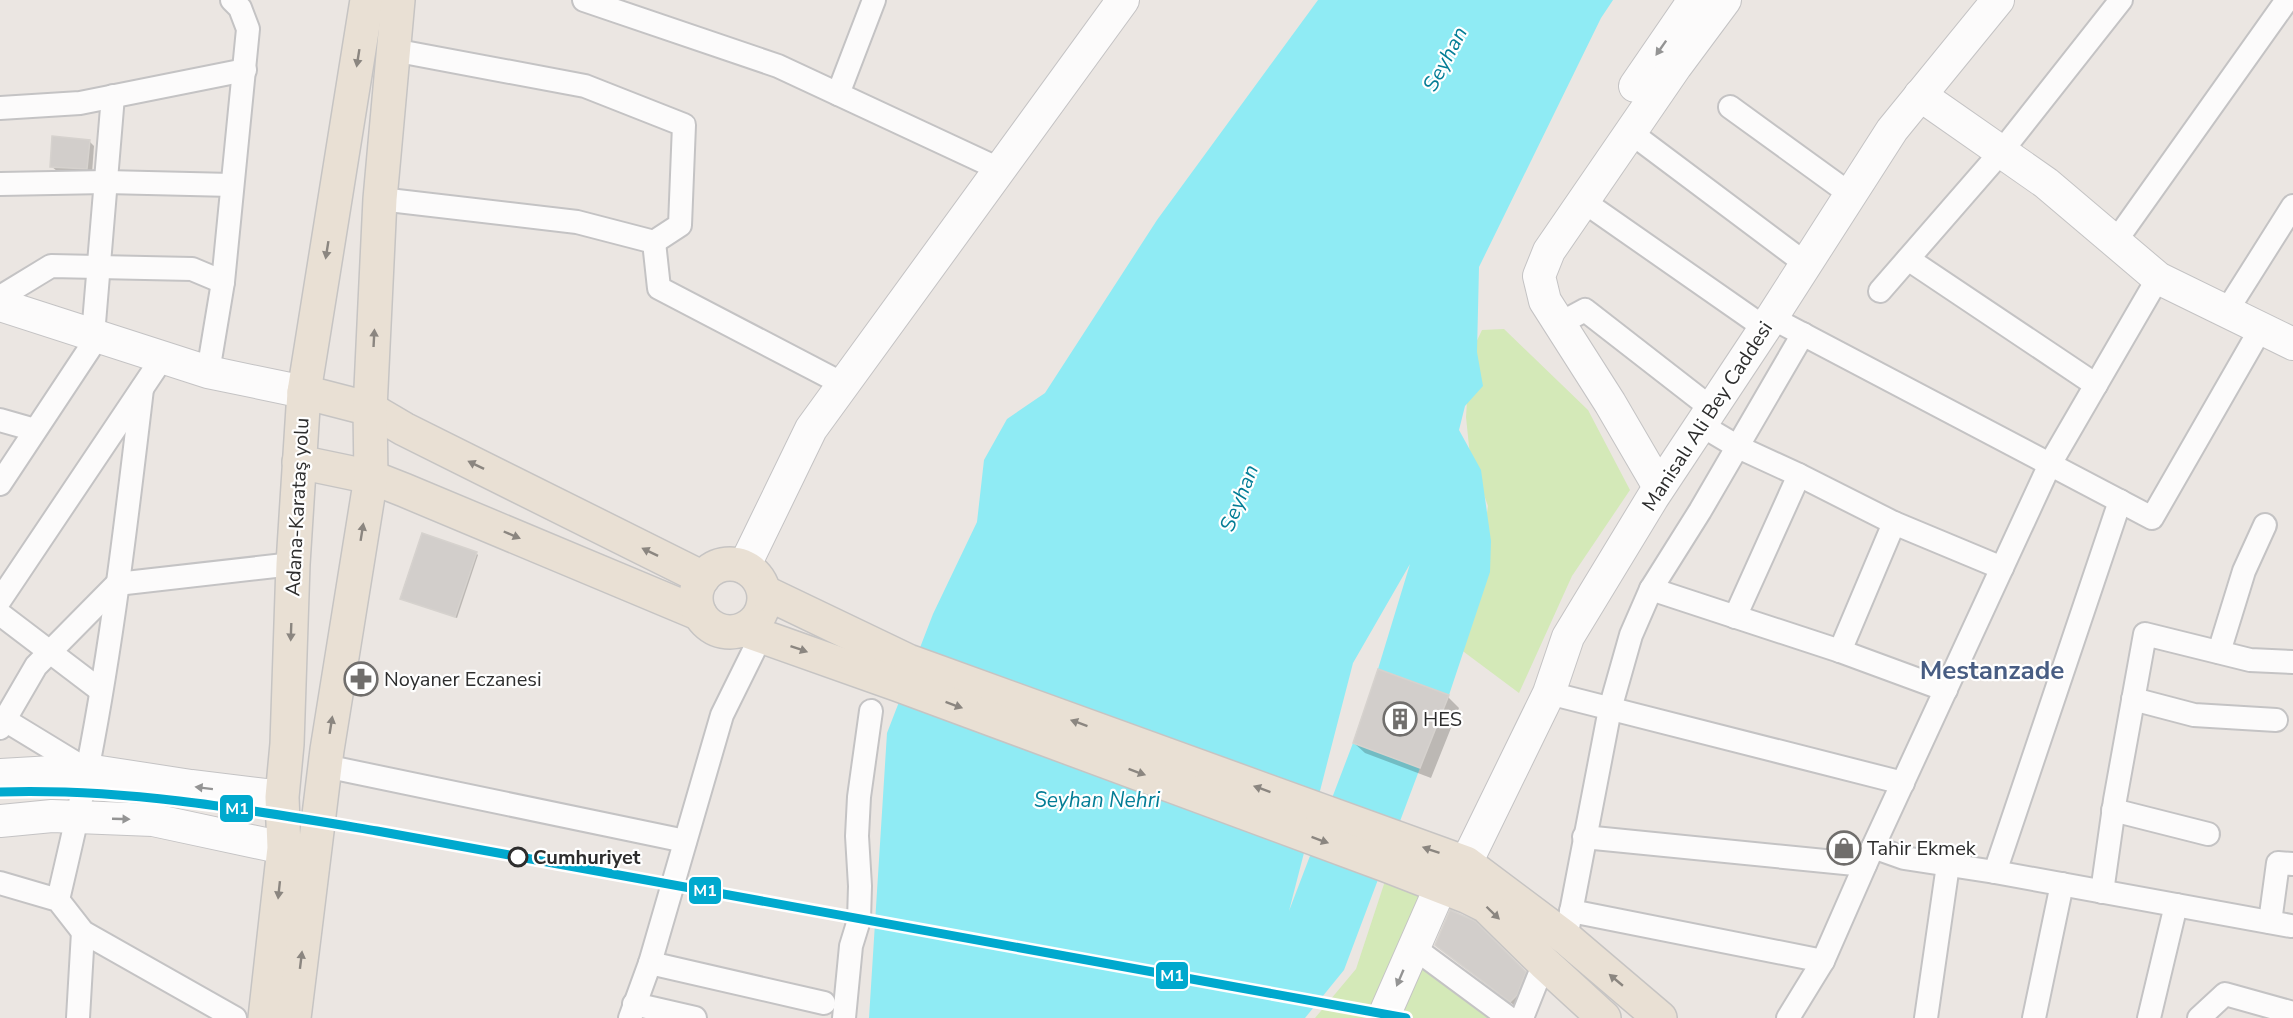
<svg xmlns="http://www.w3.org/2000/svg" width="2293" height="1018" font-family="'Nunito Sans',sans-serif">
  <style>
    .green { fill: #d4e9b8 }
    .water { fill: #8febf4 }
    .shadow { fill: #0003 }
    .building { fill: #d2cecb; stroke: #d6d2ce; stroke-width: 1.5 }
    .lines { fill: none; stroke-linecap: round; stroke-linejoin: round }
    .street-casing { stroke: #c4c3c4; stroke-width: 26 }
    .secondary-casing { stroke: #c4c3c4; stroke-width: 34 }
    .primary-casing { stroke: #c6c4c3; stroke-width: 36 }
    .street { stroke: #fcfbfb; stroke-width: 22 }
    .secondary { stroke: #fcfbfb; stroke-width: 32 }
    .primary { stroke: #e9e0d4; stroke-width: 33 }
    .metro-1-casing { stroke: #fff; stroke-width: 14 }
    .metro-1 { stroke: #00a9ce; stroke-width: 9 }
    .oneway { fill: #949494 }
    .oneway2 { fill: #8b8680 }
    .stop-dot { fill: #fff; stroke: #2d2d2d; stroke-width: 3 }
    .labels { text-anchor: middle; stroke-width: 4.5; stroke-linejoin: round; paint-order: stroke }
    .street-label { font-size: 20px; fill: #2d2d2d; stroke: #fff }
    .poi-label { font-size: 20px; fill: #2d2d2d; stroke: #fff; text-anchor: start }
    .stop-label { font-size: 20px; font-weight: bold; fill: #2d2d2d; stroke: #fff; text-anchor: start }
    .water-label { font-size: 21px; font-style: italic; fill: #037d96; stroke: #fff }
    .district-label { font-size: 26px; font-weight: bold; fill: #485d83; stroke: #fff }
    .line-badge { stroke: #fff; stroke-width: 2 }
    .badge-label { font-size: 16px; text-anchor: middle; font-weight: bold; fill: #fff }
  </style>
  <rect width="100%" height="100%" fill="#ebe6e2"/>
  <g class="green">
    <path d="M1504,329l84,81 42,80 -58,86 -53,117 -59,-44 17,-67 11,-76 -18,-50 -4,-39 4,-62 12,-25z"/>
    <path d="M1386,878l37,17 -45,123h-63l41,-49z"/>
    <path d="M1420,965l96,53h-124z"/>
  </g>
  <path class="water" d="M1318,0h295l-12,18 -122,249 -2,85 6,34 -18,20 -6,24 22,40 10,71 -1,31 -41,123 -71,-26 32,-105 -57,99 -64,248 64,-168 67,25 -76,202 -39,48h-436l18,-285 46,-119 44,-92 7,-62 23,-41 38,-26 112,-173z"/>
  <g class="shadow">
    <path d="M89,141l5,5 -2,27 -35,-2 -6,-5z"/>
    <path d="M476,553l2,2 -21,63 -55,-20z"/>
    <path d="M1448,697l11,11 -28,70 -66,-25 -11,-10z"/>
    <path d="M1474,923l59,58 -14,28 -83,-64z"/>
  </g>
  <g class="building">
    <path d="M52,136l38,4 -3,29 -37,-2z"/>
    <path d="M422,533l55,19 -22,65 -55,-18z"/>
    <path d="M1378,669l71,26 -29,73 -67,-25z"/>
    <path d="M1450,910l25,11 51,51 -9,23 -7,7 -75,-57z"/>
  </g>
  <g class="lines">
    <g class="street-casing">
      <g id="street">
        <path d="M584,0l194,66 221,103"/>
        <path d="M393,50l192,36 99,39 -4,100 -26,17"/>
        <path d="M838,94l36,-94"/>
        <path d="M1730,107l120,87"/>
        <path d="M0,108l80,-5 165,-33"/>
        <path d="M1630,132l176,132"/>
        <path d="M0,184l106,-2 126,3"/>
        <path d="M380,199l197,23 77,20 5,46 184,96"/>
        <path d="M1583,201l182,127"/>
        <path d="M2115,242l172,-242"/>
        <path d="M1908,259l188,126"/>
        <path d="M1880,291l121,-139 120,-152"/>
        <path d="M0,297l51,-31 141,3 31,13"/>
        <path d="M2226,312l67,-106"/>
        <path d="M1772,318l380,200 108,-188"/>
        <path d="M1559,324l26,-14 126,98"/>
        <path d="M93,335l20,-239"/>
        <path d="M208,372l15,-90 25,-253 -8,-21 -8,-8"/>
        <path d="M0,420l35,10"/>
        <path d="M1701,425l37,22 61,28 95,48 108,45"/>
        <path d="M0,484l98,-148"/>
        <path d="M1651,589l189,62 106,39"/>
        <path d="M0,600l163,-243"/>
        <path d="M0,614l100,76"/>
        <path d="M1735,617l64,-142"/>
        <path d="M1840,651l54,-128"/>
        <path d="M2219,652l25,-81 21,-46"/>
        <path d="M1549,693l354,90"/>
        <path d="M2133,699l61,16 82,5"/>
        <path d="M0,717l87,53"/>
        <path d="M0,728l36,-62 81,-82 176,-20"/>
        <path d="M325,766l360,75"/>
        <path d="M2113,810l95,24"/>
        <path d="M1584,837l281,28"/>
        <path d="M1873,847l31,11 91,14 296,54"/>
        <path d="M1995,872l125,-371"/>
        <path d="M0,883l58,17 25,32 152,86"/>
        <path d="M2102,892l13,-92 30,-166 105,26 43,2"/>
        <path d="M58,900c10,-43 20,-85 29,-129 25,-126 40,-255 55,-382"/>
        <path d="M1571,911l252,50"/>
        <path d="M2270,922l8,-59 15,1"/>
        <path d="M1566,938l44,-229 21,-74 20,-46 49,-78 103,-177"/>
        <path d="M1413,947l96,71"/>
        <path d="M650,963l174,40"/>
        <path d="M634,1004l61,14"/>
        <path d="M78,1018l5,-86"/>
        <path d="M630,1018l20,-55 72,-248 39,-79"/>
        <path d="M844,1018l7,-72 8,-26 1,-34 -3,-50 2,-39 12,-86"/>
        <path d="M1522,1018l22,-55"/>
        <path d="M1788,1018l35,-57 50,-114 177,-383 108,-186"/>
        <path d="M1926,1018l22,-153"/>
        <path d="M2034,1018l28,-134"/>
        <path d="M2149,1018l27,-113"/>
        <path d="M2199,1018l26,-24 68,19"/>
      </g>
    </g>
    <g class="secondary-casing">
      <g id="secondary">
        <path d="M1635,86l59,-86"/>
        <path d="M1920,95l126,88 112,95 135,66"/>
        <path d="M0,305l208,67 96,20"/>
        <path d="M1659,487l-49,-84 -65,-102 -6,-25 10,-25 127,-185 49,-66"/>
        <path d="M744,567l67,-138 312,-429"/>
        <path d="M0,775l87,-5 104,16 91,11"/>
        <path d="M0,821l52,-5 101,4 131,28"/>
        <path d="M1383,1018l58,-132 25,-23 83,-170 19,-56 85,-140 112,-169 127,-198 106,-130"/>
      </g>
    </g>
    <g class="primary-casing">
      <g id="primary">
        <path d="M304,392l66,17 34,20 299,149"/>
        <path d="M299,462l72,15 33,13 296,124"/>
        <circle cx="730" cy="598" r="34"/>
        <path d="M764,592l144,69 558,202 100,75 94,80"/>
        <path d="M744,630l155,55 487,180 82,32 18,9 58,57 60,55"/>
        <path d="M265,1018l19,-170 -2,-51 5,-53 6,-180 11,-172 63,-392"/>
        <path d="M294,1018l33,-268 44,-273 -1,-68 10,-210 18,-199"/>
      </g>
    </g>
    <use href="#street" class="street"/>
    <use href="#secondary" class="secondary"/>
    <use href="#primary" class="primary"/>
    <g class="metro-1-casing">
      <path id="metro-1" d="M0,792c128,-4 251,18 377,39l1029,187"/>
    </g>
    <use href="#metro-1" class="metro-1"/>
  </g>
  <defs><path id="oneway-solid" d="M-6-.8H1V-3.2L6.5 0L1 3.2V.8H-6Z" transform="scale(1.5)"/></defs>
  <g class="oneway">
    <use href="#oneway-solid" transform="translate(1661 48) rotate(125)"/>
    <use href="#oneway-solid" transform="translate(204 788) rotate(-173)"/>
    <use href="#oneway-solid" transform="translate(121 819) rotate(2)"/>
    <use href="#oneway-solid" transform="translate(1400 978) rotate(113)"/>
  </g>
  <g class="oneway2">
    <use href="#oneway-solid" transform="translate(358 58) rotate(99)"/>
    <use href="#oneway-solid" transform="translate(327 250) rotate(99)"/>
    <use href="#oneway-solid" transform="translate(374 338) rotate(-87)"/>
    <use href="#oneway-solid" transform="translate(476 465) rotate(-154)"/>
    <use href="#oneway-solid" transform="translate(362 532) rotate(-81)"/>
    <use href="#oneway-solid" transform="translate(512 535) rotate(23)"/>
    <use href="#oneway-solid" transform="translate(650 552) rotate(-154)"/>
    <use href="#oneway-solid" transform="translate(291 632) rotate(92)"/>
    <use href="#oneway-solid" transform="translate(799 649) rotate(19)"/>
    <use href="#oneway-solid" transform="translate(954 705) rotate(20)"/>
    <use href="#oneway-solid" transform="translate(1079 723) rotate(-160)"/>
    <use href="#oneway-solid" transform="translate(331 725) rotate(-81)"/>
    <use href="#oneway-solid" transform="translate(1137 772) rotate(20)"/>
    <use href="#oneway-solid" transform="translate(1262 789) rotate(-160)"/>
    <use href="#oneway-solid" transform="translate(1320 840) rotate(20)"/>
    <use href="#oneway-solid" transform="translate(1431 850) rotate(-161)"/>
    <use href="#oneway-solid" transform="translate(279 890) rotate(96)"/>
    <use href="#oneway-solid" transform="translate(1493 913) rotate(44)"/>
    <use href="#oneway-solid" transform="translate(301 960) rotate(-83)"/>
    <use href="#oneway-solid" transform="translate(1616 980) rotate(-140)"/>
  </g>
  <defs>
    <g id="pharmacy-ring" transform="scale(1.725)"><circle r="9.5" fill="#fff" stroke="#706e6c" stroke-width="1.5"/><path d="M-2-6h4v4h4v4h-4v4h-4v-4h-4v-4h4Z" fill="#706e6c"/></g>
    <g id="building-ring" transform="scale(1.725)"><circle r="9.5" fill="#fff" stroke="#706e6c" stroke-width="1.5"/><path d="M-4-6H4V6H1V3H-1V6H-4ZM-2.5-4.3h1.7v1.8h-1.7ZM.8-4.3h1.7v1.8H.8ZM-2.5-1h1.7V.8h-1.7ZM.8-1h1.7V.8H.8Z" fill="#706e6c"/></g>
    <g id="shop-ring" transform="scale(1.725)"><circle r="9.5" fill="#fff" stroke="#706e6c" stroke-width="1.5"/><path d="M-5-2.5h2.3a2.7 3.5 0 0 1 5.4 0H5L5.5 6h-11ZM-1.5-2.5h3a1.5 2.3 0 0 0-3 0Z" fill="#706e6c"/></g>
  </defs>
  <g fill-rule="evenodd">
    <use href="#pharmacy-ring" x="361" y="679"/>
    <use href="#building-ring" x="1400" y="719"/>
    <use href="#shop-ring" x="1844" y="848"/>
  </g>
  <circle class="stop-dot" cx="518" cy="857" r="9"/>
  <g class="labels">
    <g class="street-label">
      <text transform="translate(1707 416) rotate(-57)" y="7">Manisalı Ali Bey Caddesi</text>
      <text transform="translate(297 507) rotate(-87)" y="7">Adana-Karataş yolu</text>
    </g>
    <g class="poi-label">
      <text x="384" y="686">Noyaner Eczanesi</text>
      <text x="1423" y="726">HES</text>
      <text x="1867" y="855">Tahir Ekmek</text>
    </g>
    <g class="stop-label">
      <text x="533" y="864">Cumhuriyet</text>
    </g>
    <g class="water-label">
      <text transform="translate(1445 59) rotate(-62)" y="7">Seyhan</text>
      <text transform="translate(1239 498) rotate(-68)" y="7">Seyhan</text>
      <text x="1097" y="807">Seyhan Nehri</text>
    </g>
    <g class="district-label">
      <text x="1992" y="679">Mestanzade</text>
    </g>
  </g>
  <g class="line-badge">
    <rect x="219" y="794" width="35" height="29" rx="6" fill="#00a9ce"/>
    <rect x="688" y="876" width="34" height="29" rx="6" fill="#00a9ce"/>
    <rect x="1155" y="961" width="34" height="29" rx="6" fill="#00a9ce"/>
  </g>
  <g class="badge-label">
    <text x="237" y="814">M1</text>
    <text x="705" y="896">M1</text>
    <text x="1172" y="981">M1</text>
  </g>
</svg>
